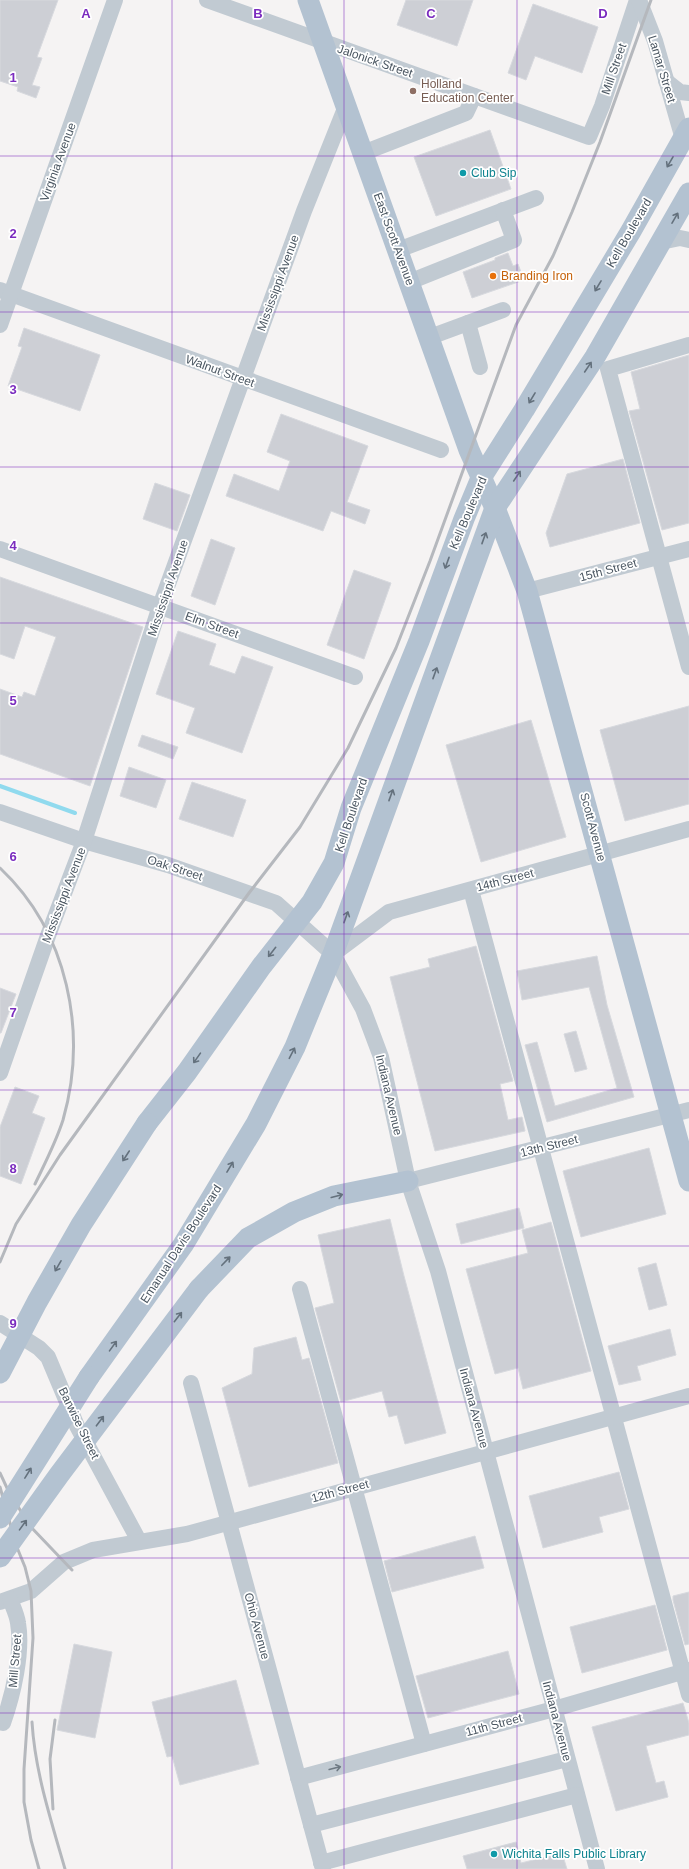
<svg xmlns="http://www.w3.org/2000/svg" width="689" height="1869" font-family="Arial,sans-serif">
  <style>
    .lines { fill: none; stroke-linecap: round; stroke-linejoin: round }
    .stream { stroke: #90daee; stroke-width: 4 }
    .building { fill: #cdcfd5; stroke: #d7d9de }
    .minor { stroke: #c1cad2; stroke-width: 16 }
    .major { stroke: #b3c2d1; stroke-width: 21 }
    .rail { stroke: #b5b8bd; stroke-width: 3 }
    .major-bridge { stroke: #b3c2d1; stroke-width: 21 }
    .oneway { stroke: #64717d }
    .oneway2 { stroke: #6e7983 }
    .grid { fill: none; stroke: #7b2cbf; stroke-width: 1; stroke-opacity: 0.55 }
    .education-dot { fill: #8d6e63; stroke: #fff; stroke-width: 1.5 }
    .culture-dot { fill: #0f9aa8; stroke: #fff; stroke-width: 1.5 }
    .food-dot { fill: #e8710a; stroke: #fff; stroke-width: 1.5 }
    .labels { text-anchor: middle; stroke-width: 3.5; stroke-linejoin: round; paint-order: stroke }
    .street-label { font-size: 12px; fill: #4a5661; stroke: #fff }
    .education-label { font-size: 12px; fill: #785e54; stroke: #fff; text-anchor: start }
    .culture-label { font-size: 12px; fill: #0d838f; stroke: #fff; text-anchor: start }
    .food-label { font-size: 12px; fill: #c56008; stroke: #fff; text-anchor: start }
    .grid-label { font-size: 13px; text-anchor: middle; font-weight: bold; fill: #7b2cbf; stroke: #fff; stroke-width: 3.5; stroke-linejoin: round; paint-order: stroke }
  </style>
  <rect width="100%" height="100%" fill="#f5f3f3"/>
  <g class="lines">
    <path class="stream" d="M0,786l75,27"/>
  </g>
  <g class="building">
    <path d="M0,0h58l-21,57 5,1 -10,27 8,2 -4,11 -19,-7 1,-4 -18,-6z"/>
    <path d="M406,0h67l-16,46 -60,-21z"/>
    <path d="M533,4l65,23 -16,46 -47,-17 -9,24 -18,-7z"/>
    <path d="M490,130l21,59 -75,27 -22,-59z"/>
    <path d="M508,253l5,13 5,-2 6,16 -52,18 -9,-26 32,-12v-2z"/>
    <path d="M24,328l76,27 -20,56 -72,-25 14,-39 -4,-1z"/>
    <path d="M689,355v168l-27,7 -33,-119 11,-2 -9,-37z"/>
    <path d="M281,414l87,32 -21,56 23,8 -5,14 -34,-13 -8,20 -97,-35 8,-22 45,17 11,-30 -23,-9z"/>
    <path d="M623,459l17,64 -90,24 -4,-14 21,-59z"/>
    <path d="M155,483l35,12 -13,36 -34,-12z"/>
    <path d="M211,539l24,9 -20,57 -24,-9z"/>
    <path d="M354,570l37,13 -27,76 -37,-14z"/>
    <path d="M0,577l143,50 -53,159 -90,-32v-65l22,8 2,-5 11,4 21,-59 -31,-11 -11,33 -14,-5z"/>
    <path d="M178,631l38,13 -7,21 26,9 7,-18 31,11 -31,86 -56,-20 9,-25 -39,-14z"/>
    <path d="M689,706v98l-64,17 -25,-91z"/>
    <path d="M531,720l35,117 -85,25 -35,-117z"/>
    <path d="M142,735l36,12 -5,12 -35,-13z"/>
    <path d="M129,767l37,13 -10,28 -36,-12z"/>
    <path d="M192,782l54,18 -13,37 -54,-18z"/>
    <path d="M476,946l37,135 -13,3 8,36 14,-3 3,14 -90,20 -45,-174 40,-10 -2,-8z"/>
    <path d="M597,956l10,49 27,92 -87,25 -22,-77 12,-3 18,64 62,-18 -28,-101 -67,13 -5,-29z"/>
    <path d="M0,988l16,6 -15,39h-1z"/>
    <path d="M576,1031l11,38 -12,3 -11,-38z"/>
    <path d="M15,1087l24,9 -7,17 13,5 -24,66 -21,-8v-49z"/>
    <path d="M649,1148l17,66 -85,23 -18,-66z"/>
    <path d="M519,1208l5,20 -63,16 -5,-20z"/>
    <path d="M390,1219l14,57 42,157 -41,11 -8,-29 -8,2 -7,-26 -41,11 -26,-94 19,-5 -16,-68z"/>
    <path d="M551,1222l40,149 -68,18 -5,-21 -23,6 -29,-105 62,-16 -6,-23z"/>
    <path d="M656,1263l11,42 -18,5 -11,-42z"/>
    <path d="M670,1329l6,26 -39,11 4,14 -22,5 -11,-39z"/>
    <path d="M296,1337l6,23 7,-2 29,105 -89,24 -27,-99 30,-14 2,-26z"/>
    <path d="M619,1472l10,37 -30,8 4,15 -60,16 -14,-52z"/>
    <path d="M475,1536l9,32 -92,24 -8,-31z"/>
    <path d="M689,1592v52l-4,1 -12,-45v-4z"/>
    <path d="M655,1605l12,45 -85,23 -12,-46z"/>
    <path d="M74,1644l38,8 -17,86 -38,-8z"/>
    <path d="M508,1651l11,43 -91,24 -12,-42z"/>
    <path d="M236,1680l23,84 -79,21 -8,-29 -5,1 -15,-55z"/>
    <path d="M683,1703l6,20v12l-43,11 10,37 8,-2 4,16 -52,14 -24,-84z"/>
    <path d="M516,1842l5,21 41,-10 5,16h-100l-4,-13z"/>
  </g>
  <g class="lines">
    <g class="minor">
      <path d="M207,0l382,137 13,-31 35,-106"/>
      <path d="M639,0l16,41 28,98"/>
      <path d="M666,81l14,11 9,1"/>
      <path d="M363,153l103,-40 8,-17"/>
      <path d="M661,242l19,-4 9,2"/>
      <path d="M398,250l138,-52"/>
      <path d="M409,282l105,-42 -11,-30"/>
      <path d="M0,290l441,160"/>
      <path d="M468,323l12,44"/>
      <path d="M0,325l115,-325"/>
      <path d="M430,337l73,-27"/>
      <path d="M689,345l-81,24 81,298"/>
      <path d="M0,549l355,128"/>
      <path d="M527,591l162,-42"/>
      <path d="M0,812l84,29 84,24 108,38 57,51 30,55 18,48 27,124 30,90 159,598"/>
      <path d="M471,890l218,805"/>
      <path d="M333,954l56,-42 300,-83"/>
      <path d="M0,1073l49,-140 35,-92 76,-235 144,-395 42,-105"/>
      <path d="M408,1181l281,-71"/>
      <path d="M300,1289l124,455"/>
      <path d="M0,1323l39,25 9,9 29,69 62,115"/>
      <path d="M191,1383l132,486"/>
      <path d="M0,1602l31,-11 33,-29 29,-12 94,-16 502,-138"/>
      <path d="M3,1723c10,-28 20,-71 15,-100 -1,-8 -5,-16 -8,-24"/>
      <path d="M298,1778l256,-69 135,-39"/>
      <path d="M311,1825l256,-66"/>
      <path d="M321,1863l256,-68"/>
    </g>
    <g class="major">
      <path d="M308,0l161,450 26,58 32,83 162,590"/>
      <path d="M147,1123l40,-51 74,-105 51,-65 22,-39 17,-55 68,-167 45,-122 17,-41 43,-68 107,-179 58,-103"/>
      <path d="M199,1289l49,-51 46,-26 40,-16 74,-15"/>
      <path d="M89,1377l94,-132 73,-121 39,-77 38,-93 162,-446 100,-151 94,-164"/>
    </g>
    <g class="rail">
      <path d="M0,868c68,64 88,164 63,252 -7,22 -18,43 -28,64"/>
      <path d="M0,1262l16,-38 44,-69 189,-262 51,-66 48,-79 48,-100 34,-87 86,-236 37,-69 19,-44 28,-70 51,-142"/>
      <path d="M0,1473l7,15 22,37 43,45"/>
      <path d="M0,1487l16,58 9,22 6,24 2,47 -9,131v33l7,38 8,29"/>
      <path d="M32,1722c3,50 19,98 33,147"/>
      <path d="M53,1809l-3,-50 5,-39"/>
    </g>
    <g class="major-bridge">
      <path d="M0,1373l37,-71 44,-77 66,-102"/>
      <path d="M0,1518l89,-141"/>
      <path d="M0,1557l59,-82 140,-186"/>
    </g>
  </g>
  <defs><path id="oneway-shaft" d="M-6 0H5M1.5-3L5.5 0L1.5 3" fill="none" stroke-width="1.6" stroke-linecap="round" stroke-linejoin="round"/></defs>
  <g class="oneway">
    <use href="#oneway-shaft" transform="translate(670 162) rotate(120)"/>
    <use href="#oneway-shaft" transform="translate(675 218) rotate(-60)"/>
    <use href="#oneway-shaft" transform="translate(598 286) rotate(121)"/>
    <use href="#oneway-shaft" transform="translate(588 367) rotate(-56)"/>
    <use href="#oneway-shaft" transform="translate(532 398) rotate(121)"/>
    <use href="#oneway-shaft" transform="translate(517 476) rotate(-56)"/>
    <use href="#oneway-shaft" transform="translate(484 538) rotate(-70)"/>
    <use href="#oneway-shaft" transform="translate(447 563) rotate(110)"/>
    <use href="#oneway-shaft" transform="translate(435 673) rotate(-70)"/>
    <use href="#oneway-shaft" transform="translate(391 795) rotate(-70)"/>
    <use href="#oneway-shaft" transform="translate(346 917) rotate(-70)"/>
    <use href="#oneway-shaft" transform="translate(272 952) rotate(128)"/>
    <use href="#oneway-shaft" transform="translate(292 1053) rotate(-63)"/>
    <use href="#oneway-shaft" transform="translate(197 1058) rotate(125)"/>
    <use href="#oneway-shaft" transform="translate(126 1156) rotate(123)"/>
    <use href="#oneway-shaft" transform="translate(230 1167) rotate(-59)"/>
    <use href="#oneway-shaft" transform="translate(337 1196) rotate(-15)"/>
    <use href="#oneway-shaft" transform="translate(226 1261) rotate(-46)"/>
    <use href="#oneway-shaft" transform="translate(58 1266) rotate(120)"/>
    <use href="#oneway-shaft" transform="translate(178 1317) rotate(-52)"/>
    <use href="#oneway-shaft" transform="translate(113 1346) rotate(-54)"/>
    <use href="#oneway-shaft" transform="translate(100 1421) rotate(-53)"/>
    <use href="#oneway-shaft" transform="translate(28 1473) rotate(-58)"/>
    <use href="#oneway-shaft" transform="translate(23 1525) rotate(-54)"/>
  </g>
  <use class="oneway2" href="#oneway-shaft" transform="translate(335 1768) rotate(-14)"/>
  <path class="grid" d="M172,0v1869M344,0v1869M517,0v1869M0,156h689M0,312h689M0,467h689M0,623h689M0,779h689M0,934h689M0,1090h689M0,1246h689M0,1402h689M0,1558h689M0,1713h689"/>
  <circle class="education-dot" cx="413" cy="91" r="4"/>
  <g class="culture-dot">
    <circle cx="463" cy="173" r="4"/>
    <circle cx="494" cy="1854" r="4"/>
  </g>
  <circle class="food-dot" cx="493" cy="276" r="4"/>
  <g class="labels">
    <g class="street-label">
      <text transform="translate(375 61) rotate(19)" y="4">Jalonick Street</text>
      <text transform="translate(614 69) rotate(-71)" y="4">Mill Street</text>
      <text transform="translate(662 69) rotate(73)" y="4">Lamar Street</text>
      <text transform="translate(58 162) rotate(-70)" y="4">Virginia Avenue</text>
      <text transform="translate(629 233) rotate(-60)" y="4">Kell Boulevard</text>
      <text transform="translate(394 239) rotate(70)" y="4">East Scott Avenue</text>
      <text transform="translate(278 283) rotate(-70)" y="4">Mississippi Avenue</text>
      <text transform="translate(220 371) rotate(20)" y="4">Walnut Street</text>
      <text transform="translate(468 513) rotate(-67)" y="4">Kell Boulevard</text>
      <text transform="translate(608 570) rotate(-15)" y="4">15th Street</text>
      <text transform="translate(168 588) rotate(-71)" y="4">Mississippi Avenue</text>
      <text transform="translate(212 625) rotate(20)" y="4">Elm Street</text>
      <text transform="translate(351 815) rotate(-71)" y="4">Kell Boulevard</text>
      <text transform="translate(593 827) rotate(75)" y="4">Scott Avenue</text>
      <text transform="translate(175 868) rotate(18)" y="4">Oak Street</text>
      <text transform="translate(505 880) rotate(-15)" y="4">14th Street</text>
      <text transform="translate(64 895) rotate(-69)" y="4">Mississippi Avenue</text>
      <text transform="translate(389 1095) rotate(77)" y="4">Indiana Avenue</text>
      <text transform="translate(549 1146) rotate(-14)" y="4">13th Street</text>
      <text transform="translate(181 1244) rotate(-57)" y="4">Emanual Davis Boulevard</text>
      <text transform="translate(474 1408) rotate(75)" y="4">Indiana Avenue</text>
      <text transform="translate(79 1423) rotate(64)" y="4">Barwise Street</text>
      <text transform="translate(340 1491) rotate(-15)" y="4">12th Street</text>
      <text transform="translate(257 1626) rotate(75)" y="4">Ohio Avenue</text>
      <text transform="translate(15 1661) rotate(-85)" y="4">Mill Street</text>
      <text transform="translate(557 1721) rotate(75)" y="4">Indiana Avenue</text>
      <text transform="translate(494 1725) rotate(-15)" y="4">11th Street</text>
    </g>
    <g class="education-label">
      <text x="421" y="88">Holland<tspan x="421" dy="14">Education Center</tspan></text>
    </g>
    <g class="culture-label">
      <text x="471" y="177">Club Sip</text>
      <text x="502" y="1858">Wichita Falls Public Library</text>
    </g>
    <g class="food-label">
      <text x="501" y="280">Branding Iron</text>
    </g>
  </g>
  <g class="grid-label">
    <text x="86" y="18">A</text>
    <text x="258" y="18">B</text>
    <text x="431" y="18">C</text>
    <text x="603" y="18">D</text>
    <text x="13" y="82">1</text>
    <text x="13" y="238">2</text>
    <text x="13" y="394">3</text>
    <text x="13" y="550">4</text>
    <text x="13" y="705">5</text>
    <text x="13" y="861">6</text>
    <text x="13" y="1017">7</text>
    <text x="13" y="1173">8</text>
    <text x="13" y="1328">9</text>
  </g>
</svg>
